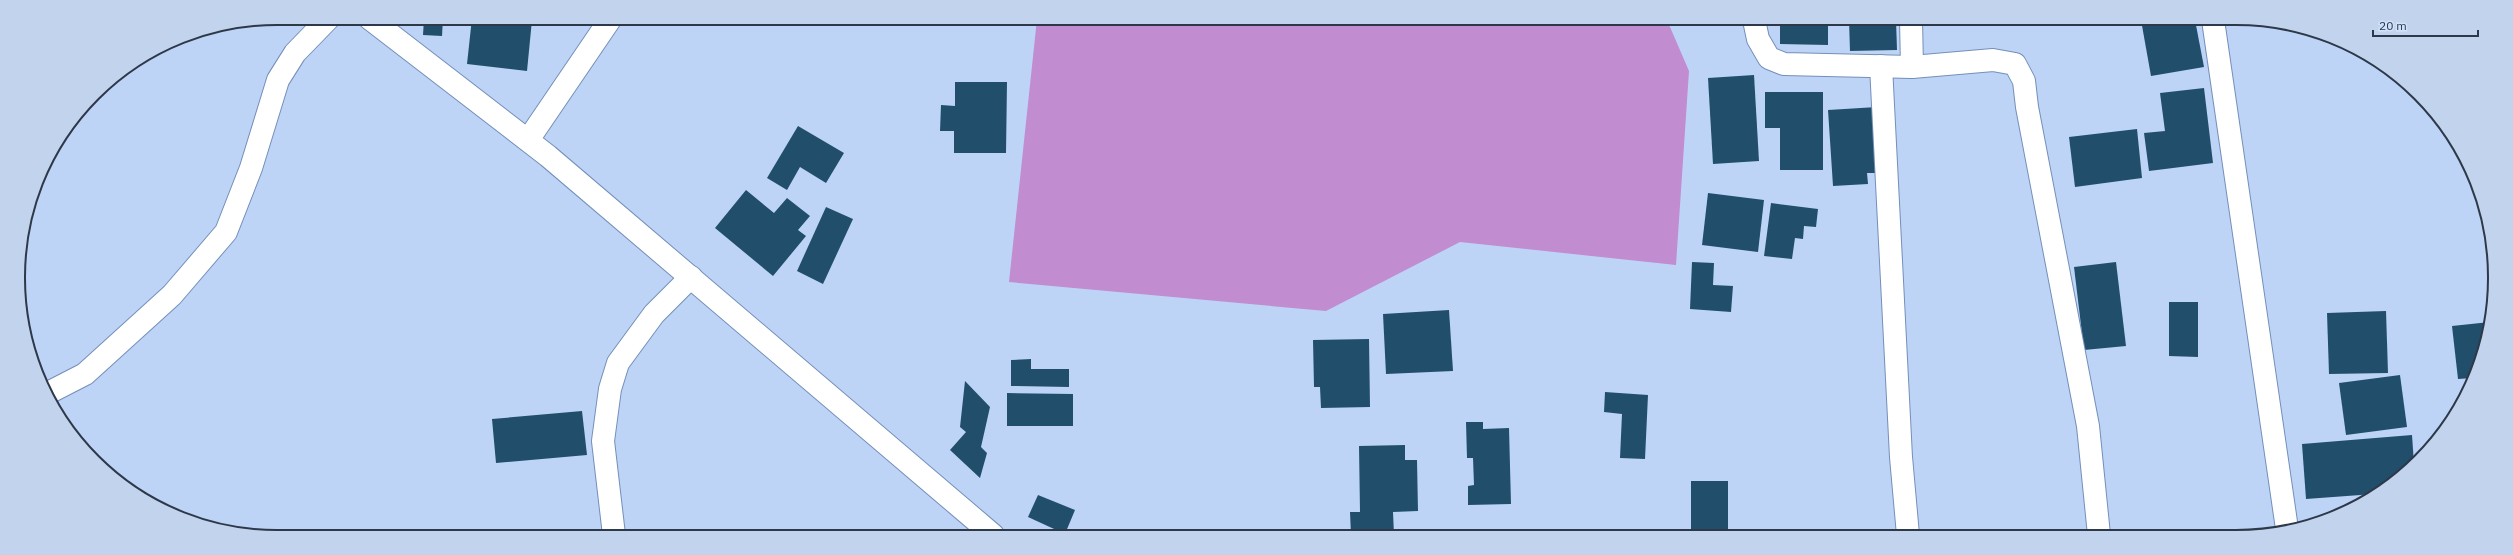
<svg xmlns="http://www.w3.org/2000/svg" width="2513" height="555" font-family="'IBM Plex Sans',sans-serif">
  <style>
    .green { fill: #c18cd0 }
    .building { fill: #214f6b }
    .lines { fill: none; stroke-linecap: round; stroke-linejoin: round }
    .minor-casing { stroke: #748fb8; stroke-width: 24 }
    .tertiary-casing { stroke: #748fb8; stroke-width: 24 }
    .minor { stroke: #fff; stroke-width: 22 }
    .tertiary { stroke: #fff; stroke-width: 22 }
    .rim { fill: none; stroke: #2d3849; stroke-width: 2 }
  </style>
  <rect width="100%" height="100%" fill="#bdd4f7"/>
  <path class="green" d="M1037,19l630,1 22,51 -13,194 -216,-23 -134,69 -317,-29z"/>
  <g class="building">
    <path d="M424,18h19l-1,18 -19,-1z"/>
    <path d="M472,18l60,2 -5,51 -60,-7z"/>
    <path d="M1780,20h48v25l-48,-1z"/>
    <path d="M1849,20h47l1,30 -47,1z"/>
    <path d="M2141,20h54l9,47 -53,9z"/>
    <path d="M1754,75l5,86 -46,3 -5,-86z"/>
    <path d="M955,82h52l-1,71h-52v-22h-14l1,-26 14,1z"/>
    <path d="M2204,88l9,75 -64,8 -5,-38 21,-2 -5,-38z"/>
    <path d="M1765,92h58v78h-43v-42h-15z"/>
    <path d="M1877,107l4,66h-14l1,11 -35,2 -5,-76z"/>
    <path d="M798,126l46,27 -18,30 -26,-16 -13,23 -20,-12z"/>
    <path d="M2137,129l5,49 -67,9 -6,-50z"/>
    <path d="M746,190l28,23 13,-15 23,18 -12,14 8,6 -33,40 -58,-48z"/>
    <path d="M1708,193l56,7 -6,52 -56,-7z"/>
    <path d="M1771,203l47,6 -2,18 -12,-1 -1,13 -8,-1 -3,21 -28,-3z"/>
    <path d="M826,207l27,12 -30,65 -26,-13z"/>
    <path d="M1692,262l22,1 -1,22 20,1 -2,26 -41,-3z"/>
    <path d="M2116,262l10,84 -42,4 -10,-83z"/>
    <path d="M2169,302h29v55l-29,-1z"/>
    <path d="M1449,310l4,61 -67,3 -3,-60z"/>
    <path d="M2386,311l2,62 -59,1 -2,-61z"/>
    <path d="M2490,322l-17,56 -15,1 -6,-53z"/>
    <path d="M1369,339l1,68 -49,1 -1,-21h-6l-1,-47z"/>
    <path d="M1031,359v10h38v18l-58,-1v-26z"/>
    <path d="M2400,375l7,52 -61,8 -7,-52z"/>
    <path d="M965,381l25,26 -9,40 6,6 -7,25 -30,-28 16,-18 -6,-5z"/>
    <path d="M1605,392l43,3 -3,64 -25,-1 2,-44 -18,-2z"/>
    <path d="M1007,393l66,1v32h-66z"/>
    <path d="M582,411l5,44 -91,8 -4,-44z"/>
    <path d="M1466,422h17v7l26,-1 2,76 -43,1v-19l6,-1 -1,-27h-6z"/>
    <path d="M2412,435l2,29 -40,30 -68,5 -4,-55z"/>
    <path d="M1405,445v15h12l1,51 -25,1 1,23h-43l-1,-23h10l-1,-66z"/>
    <rect x="1691" y="481" width="37" height="54"/>
    <path d="M1038,495l37,15 -10,24 -37,-17z"/>
  </g>
  <g class="lines">
    <g class="minor-casing">
      <g id="minor">
        <path d="M1754,20l4,19 11,19 15,6 128,3 81,-7 22,4 9,17 3,26 61,319 11,109"/>
        <path d="M1911,20l1,47"/>
        <path d="M2213,20l74,509"/>
        <path d="M1881,66l20,391 7,78"/>
        <path d="M528,140l83,-122"/>
        <path d="M50,392l35,-18 87,-79 54,-63 25,-64 27,-88 17,-27 34,-35"/>
        <path d="M614,535l-11,-94 7,-52 8,-26 36,-49 37,-37"/>
      </g>
    </g>
    <g class="tertiary-casing">
      <path id="tertiary" d="M369,18l179,138 445,379"/>
    </g>
    <use href="#minor" class="minor"/>
    <use href="#tertiary" class="tertiary"/>
  </g>
  <path d="M0 0H2513V555H0ZM277 25H2236A252 252 0 0 1 2488 277V278A252 252 0 0 1 2236 530H277A252 252 0 0 1 25 278V277A252 252 0 0 1 277 25Z" fill="#c2d3ed" fill-rule="evenodd"/>
  <path class="rim" d="M277 25H2236A252 252 0 0 1 2488 277V278A252 252 0 0 1 2236 530H277A252 252 0 0 1 25 278V277A252 252 0 0 1 277 25Z"/>
  <path d="M2373 30v6h105v-6" fill="none" stroke="#2d3849" stroke-width="2"/>
  <text x="2379" y="30" font-size="12" fill="#2d3849" stroke="#cfe1fb" stroke-width="3" paint-order="stroke">20 m</text>
</svg>
